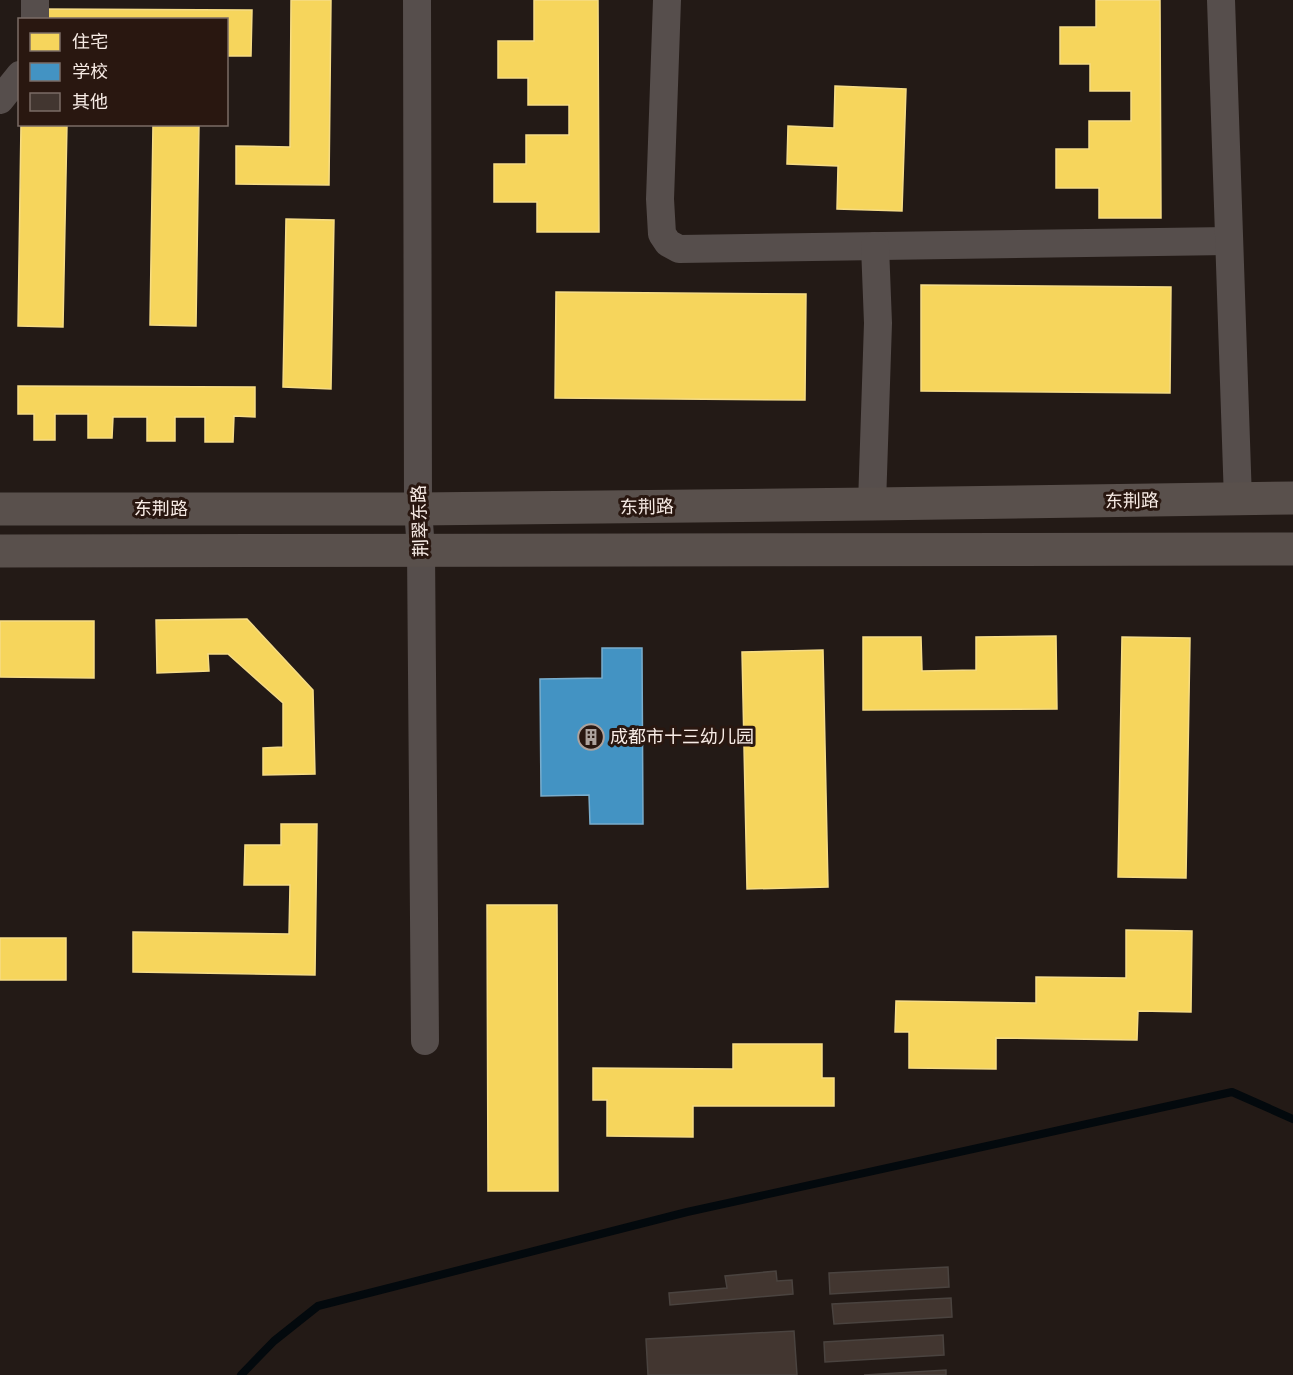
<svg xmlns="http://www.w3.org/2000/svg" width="1293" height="1375" font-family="Barlow,'Noto Sans SC',sans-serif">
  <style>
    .homes { fill: #f6d55c; stroke: #f6dc85; stroke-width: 1.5 }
    .schools { fill: #4393c3; stroke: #79adcd; stroke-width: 1.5 }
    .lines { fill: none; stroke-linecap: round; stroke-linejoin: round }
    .stream { stroke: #03090d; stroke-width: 8 }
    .building { fill: #423630; stroke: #4a433f; stroke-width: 1.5 }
    .street { stroke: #564e4c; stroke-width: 28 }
    .secondary { stroke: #59504c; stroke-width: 33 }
    .labels { text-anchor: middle; stroke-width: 6; stroke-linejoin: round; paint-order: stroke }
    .street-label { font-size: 18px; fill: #f7ebe5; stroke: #291710 }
    .poi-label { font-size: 18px; fill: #f7ebe5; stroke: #291710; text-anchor: start }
  </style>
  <rect width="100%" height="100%" fill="#231a16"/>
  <g class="homes">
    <path d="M291,0h40l-2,185 -93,-1v-38l54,1z"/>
    <path d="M534,0h64l1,232h-62v-30h-43v-38h32v-29h43v-30h-41v-27h-30v-37h36z"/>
    <path d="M1096,0h64l1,218h-62v-30h-43v-39h33v-28h42v-30h-41v-27h-30v-37h36z"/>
    <path d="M42,9l210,1 -1,46h-25v-36h-184z"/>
    <path d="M835,86l71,3 -4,122 -65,-2 1,-43 -51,-2 1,-38 46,2z"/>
    <path d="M21,124h46l-4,203 -45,-1z"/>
    <path d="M153,124h46l-3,202 -46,-1z"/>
    <path d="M286,219l48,1 -3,169 -48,-2z"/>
    <path d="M921,285l250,2 -1,106 -249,-2z"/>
    <path d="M556,292l250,2 -1,106 -250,-2z"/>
    <path d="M18,386l237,1v30l-21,-1 -1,26h-28v-25h-30v24h-28v-24h-34l-1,21h-24v-24h-33v26h-21v-26h-16z"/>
    <path d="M247,619l66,71 2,84 -52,1v-27l20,-1v-44l-55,-49h-20l1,17 -52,2 -1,-53z"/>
    <path d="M0,621h94v57l-94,-1z"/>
    <path d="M1056,636l1,73 -194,1v-73h58l1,34 54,-1v-33z"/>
    <path d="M1122,637l68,1 -4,240 -68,-1z"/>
    <path d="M823,650l5,237 -81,2 -5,-237z"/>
    <path d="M281,824h36l-2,151 -182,-3v-40l156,2 1,-49h-46l1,-40h36z"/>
    <path d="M487,905h70l1,286h-70z"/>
    <path d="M1126,930l66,1 -1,81 -53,-1 -1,29 -141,-2v31l-87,-1v-36h-14l1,-31 140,2v-26l90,1z"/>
    <rect x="0" y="938" width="66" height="42"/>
    <path d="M733,1044h89v34h12v28h-141v31l-86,-1v-36h-14v-32l140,1z"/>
  </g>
  <path class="schools" d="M602,648h40l1,176h-53l-1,-29 -48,1 -1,-117 62,-1z"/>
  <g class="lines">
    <path class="stream" d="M241,1375l33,-34 44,-35 369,-94 545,-120 61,27"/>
  </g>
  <g class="building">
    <path d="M948,1267l1,20 -119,7 -1,-21z"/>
    <path d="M776,1271l1,10 15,-1 1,14 -123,11 -1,-12 58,-5 -2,-12z"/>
    <path d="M951,1298l1,19 -118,7 -2,-20z"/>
    <path d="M794,1331l3,44h-149l-2,-36z"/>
    <path d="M943,1335l1,20 -119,7 -1,-20z"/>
    <path d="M946,1370v5h-82z"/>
  </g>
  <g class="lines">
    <g class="street">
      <path d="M417,0l1,509 3,41 4,491"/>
      <path d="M667,0l-7,199 2,35 6,9 11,6 550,-8"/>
      <path d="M1221,0l17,500"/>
      <path d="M35,20v-20"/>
      <path d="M0,100l20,-25"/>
      <path d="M872,504l6,-181 -3,-77"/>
    </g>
    <g class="secondary">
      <path d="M0,509h418l454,-5 421,-6"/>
      <path d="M0,551l1293,-2"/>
    </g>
  </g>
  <defs>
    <g id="building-ring" transform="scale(1.35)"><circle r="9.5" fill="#291710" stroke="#ada29d" stroke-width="1.5"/><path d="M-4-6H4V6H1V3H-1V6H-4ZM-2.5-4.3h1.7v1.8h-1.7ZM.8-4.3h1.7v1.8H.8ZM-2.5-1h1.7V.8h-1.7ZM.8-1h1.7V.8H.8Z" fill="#ada29d"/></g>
  </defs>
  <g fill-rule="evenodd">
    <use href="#building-ring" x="591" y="737"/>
  </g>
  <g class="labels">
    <g class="street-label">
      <text transform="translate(1132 501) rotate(-1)" y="6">东荆路</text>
      <text transform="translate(647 507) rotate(-1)" y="6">东荆路</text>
      <text x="161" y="515">东荆路</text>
      <text transform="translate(420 521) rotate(-92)" y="6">荆翠东路</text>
    </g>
    <g class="poi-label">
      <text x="610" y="743">成都市十三幼儿园</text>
    </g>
  </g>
  <rect x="18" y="18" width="210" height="108" fill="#291710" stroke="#7b6c65" stroke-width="1.5"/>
  <rect x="30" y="33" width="30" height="18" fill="#f6d55c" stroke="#7b6c65" stroke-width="1.5"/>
  <text x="72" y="48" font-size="18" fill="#f7ebe5">住宅</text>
  <rect x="30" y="63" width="30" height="18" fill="#4393c3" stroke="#7b6c65" stroke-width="1.5"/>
  <text x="72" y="78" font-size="18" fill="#f7ebe5">学校</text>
  <rect x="30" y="93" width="30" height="18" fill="#423630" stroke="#7b6c65" stroke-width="1.5"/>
  <text x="72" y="108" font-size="18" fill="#f7ebe5">其他</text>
</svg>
